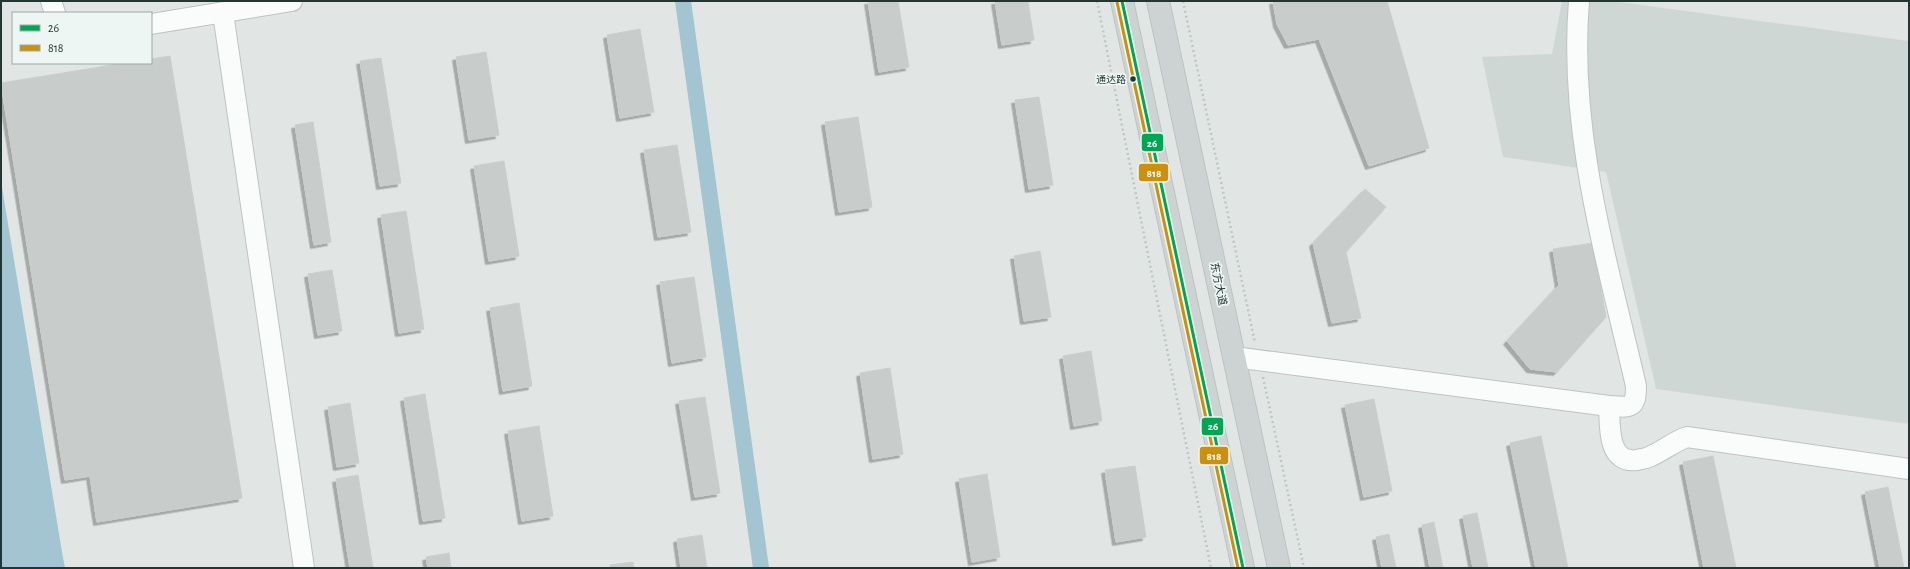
<svg xmlns="http://www.w3.org/2000/svg" width="1910" height="569" font-family="'Alegreya Sans','Noto Sans SC',sans-serif">
  <style>
    .built { fill: #cfd7d5 }
    .water { fill: #a3c5d2 }
    .lines { fill: none; stroke-linecap: round; stroke-linejoin: round }
    .canal { stroke: #a3c5d2; stroke-width: 16 }
    .building { fill: #c8cdcc; stroke: #c9cfcd; filter: url(#shadow) }
    .minor-casing { stroke: #bec3c1; stroke-width: 22 }
    .major-casing { stroke: #bcc3c1; stroke-width: 24 }
    .path { stroke: #bfc7c6; stroke-width: 2.5; stroke-dasharray: 2 3; stroke-linecap: butt }
    .minor { stroke: #fafbfb; stroke-width: 20 }
    .major { stroke: #cdd3d2; stroke-width: 22 }
    .bus-1-casing { stroke: #eef6f3; stroke-width: 6 }
    .bus-2-casing { stroke: #eef6f3; stroke-width: 6 }
    .bus-1 { stroke: #00a651; stroke-width: 3 }
    .bus-2 { stroke: #cc900a; stroke-width: 3 }
    .bus-dot { fill: #213734; stroke: #eef6f3; stroke-width: 1.5 }
    .labels { text-anchor: middle; stroke-width: 3.5; stroke-linejoin: round; paint-order: stroke }
    .bus-label { font-size: 10px; fill: #213734; stroke: #eef6f3; text-anchor: end }
    .street-label { font-size: 11px; fill: #213734; stroke: #eef6f3 }
    .line-badge { stroke: #eef6f3; stroke-width: 1.5 }
    .badge-label { font-size: 11px; text-anchor: middle; font-weight: bold; fill: #fff }
  </style>
  <defs>
    <filter id="shadow"><feDropShadow dx="-3.5" dy="3.5" stdDeviation="0" flood-color="#0004"/></filter>
  </defs>
  <rect width="100%" height="100%" fill="#e1e6e4"/>
  <path class="built" d="M1562,1h50l297,40v383l-253,-35 -50,-217 -103,-15 -21,-100 70,-3z"/>
  <path class="water" d="M1,181l61,371 3,16h-64z"/>
  <g class="lines">
    <path class="canal" d="M683,1l78,567"/>
  </g>
  <g class="building">
    <path d="M868,1h30l11,66 -30,5z"/>
    <path d="M995,1h33l6,39 -32,5z"/>
    <path d="M1273,1h114l42,147 -60,18 -50,-127 -31,6 -11,-21z"/>
    <path d="M640,29l14,83 -34,6 -13,-83z"/>
    <path d="M486,52l13,83 -30,5 -13,-83z"/>
    <path d="M170,56l72,442 -145,24 -7,-46 -25,4 -64,-397 123,-20h27v-4z"/>
    <path d="M381,58l20,125 -21,3 -20,-125z"/>
    <path d="M1039,97l14,88 -24,4 -14,-89z"/>
    <path d="M858,117l14,90 -33,5 -14,-90z"/>
    <path d="M313,122l18,120 -17,3 -19,-120z"/>
    <path d="M677,145l14,87 -33,5 -14,-87z"/>
    <path d="M504,161l15,95 -30,5 -15,-95z"/>
    <path d="M1365,189l21,18 -40,45 15,66 -29,5 -19,-80z"/>
    <path d="M406,211l18,118 -25,4 -18,-118z"/>
    <path d="M1593,243l13,74 -49,55 -27,-3 -23,-28 52,-56 -6,-36z"/>
    <path d="M1040,251l11,66 -27,4 -10,-65z"/>
    <path d="M332,270l10,61 -24,4 -10,-61z"/>
    <path d="M694,277l12,80 -34,6 -12,-81z"/>
    <path d="M519,303l13,83 -29,5 -13,-83z"/>
    <path d="M1091,351l11,70 -28,5 -11,-70z"/>
    <path d="M890,368l13,86 -30,5 -13,-86z"/>
    <path d="M425,394l20,124 -22,3 -19,-123z"/>
    <path d="M705,397l15,96 -25,4 -16,-96z"/>
    <path d="M1374,399l18,92 -28,6 -19,-92z"/>
    <path d="M350,403l9,60 -22,4 -9,-60z"/>
    <path d="M539,426l14,90 -31,5 -14,-90z"/>
    <path d="M1541,436l27,132h-32l-26,-125z"/>
    <path d="M1713,456l23,112h-32l-21,-106z"/>
    <path d="M1135,466l11,71 -30,5 -11,-72z"/>
    <path d="M987,474l13,83 -28,5 -13,-83z"/>
    <path d="M358,475l15,93h-23l-14,-89z"/>
    <path d="M1888,487l16,81h-24l-15,-76z"/>
    <path d="M1477,513l11,55h-15l-10,-52z"/>
    <path d="M1434,522l9,46h-13l-8,-43z"/>
    <path d="M1389,534l7,34h-14l-6,-31z"/>
    <path d="M702,535l5,33h-26l-4,-29z"/>
    <path d="M449,553l2,15h-23l-2,-11z"/>
    <path d="M633,562l1,6h-24v-3z"/>
  </g>
  <g class="lines">
    <g class="minor-casing">
      <g id="minor">
        <path d="M51,1l4,12"/>
        <path d="M223,13l81,555"/>
        <path d="M151,24l141,-23"/>
        <path d="M1234,357l375,49c21,1 27,4 27,-20 -29,-126 -68,-254 -57,-385"/>
        <path d="M1609,406c1,20 -2,58 28,54 4,-1 8,-1 12,-3 14,-6 24,-15 38,-20l222,32"/>
      </g>
    </g>
    <g class="major-casing">
      <g id="major">
        <path d="M1122,1l121,567"/>
        <path d="M1158,1l121,567"/>
      </g>
    </g>
    <g class="path">
      <path d="M1097,1l114,567"/>
      <path d="M1183,1l72,342"/>
      <path d="M1263,377l41,191"/>
    </g>
    <use href="#minor" class="minor"/>
    <use href="#major" class="major"/>
    <g class="bus-1-casing">
      <path id="bus-1" d="M1122,1l121,567"/>
    </g>
    <g class="bus-2-casing">
      <path id="bus-2" d="M1117,2l121,566"/>
    </g>
    <use href="#bus-1" class="bus-1"/>
    <use href="#bus-2" class="bus-2"/>
  </g>
  <circle class="bus-dot" cx="1133" cy="79" r="3.5"/>
  <g class="labels">
    <g class="bus-label">
      <text x="1126" y="83">通达路</text>
    </g>
    <g class="street-label">
      <text transform="translate(1219 284) rotate(78)" y="4">东方大道</text>
    </g>
  </g>
  <g class="line-badge">
    <rect x="1141" y="133" width="23" height="19" rx="4" fill="#00a651"/>
    <rect x="1138" y="163" width="31" height="19" rx="4" fill="#cc900a"/>
    <rect x="1201" y="417" width="23" height="19" rx="4" fill="#00a651"/>
    <rect x="1199" y="446" width="30" height="19" rx="4" fill="#cc900a"/>
  </g>
  <g class="badge-label">
    <text x="1152" y="147">26</text>
    <text x="1154" y="177">818</text>
    <text x="1213" y="430">26</text>
    <text x="1214" y="460">818</text>
  </g>
  <rect width="1910" height="569" fill="none" stroke="#213734" stroke-width="4"/>
  <rect x="12" y="12" width="140" height="52" fill="#eef6f3" stroke="#9caaa7"/>
  <rect x="20" y="25" width="20" height="6" fill="#00a651" stroke="#9caaa7"/>
  <text x="48" y="32" font-size="12" fill="#213734">26</text>
  <rect x="20" y="45" width="20" height="6" fill="#cc900a" stroke="#9caaa7"/>
  <text x="48" y="52" font-size="12" fill="#213734">818</text>
</svg>
